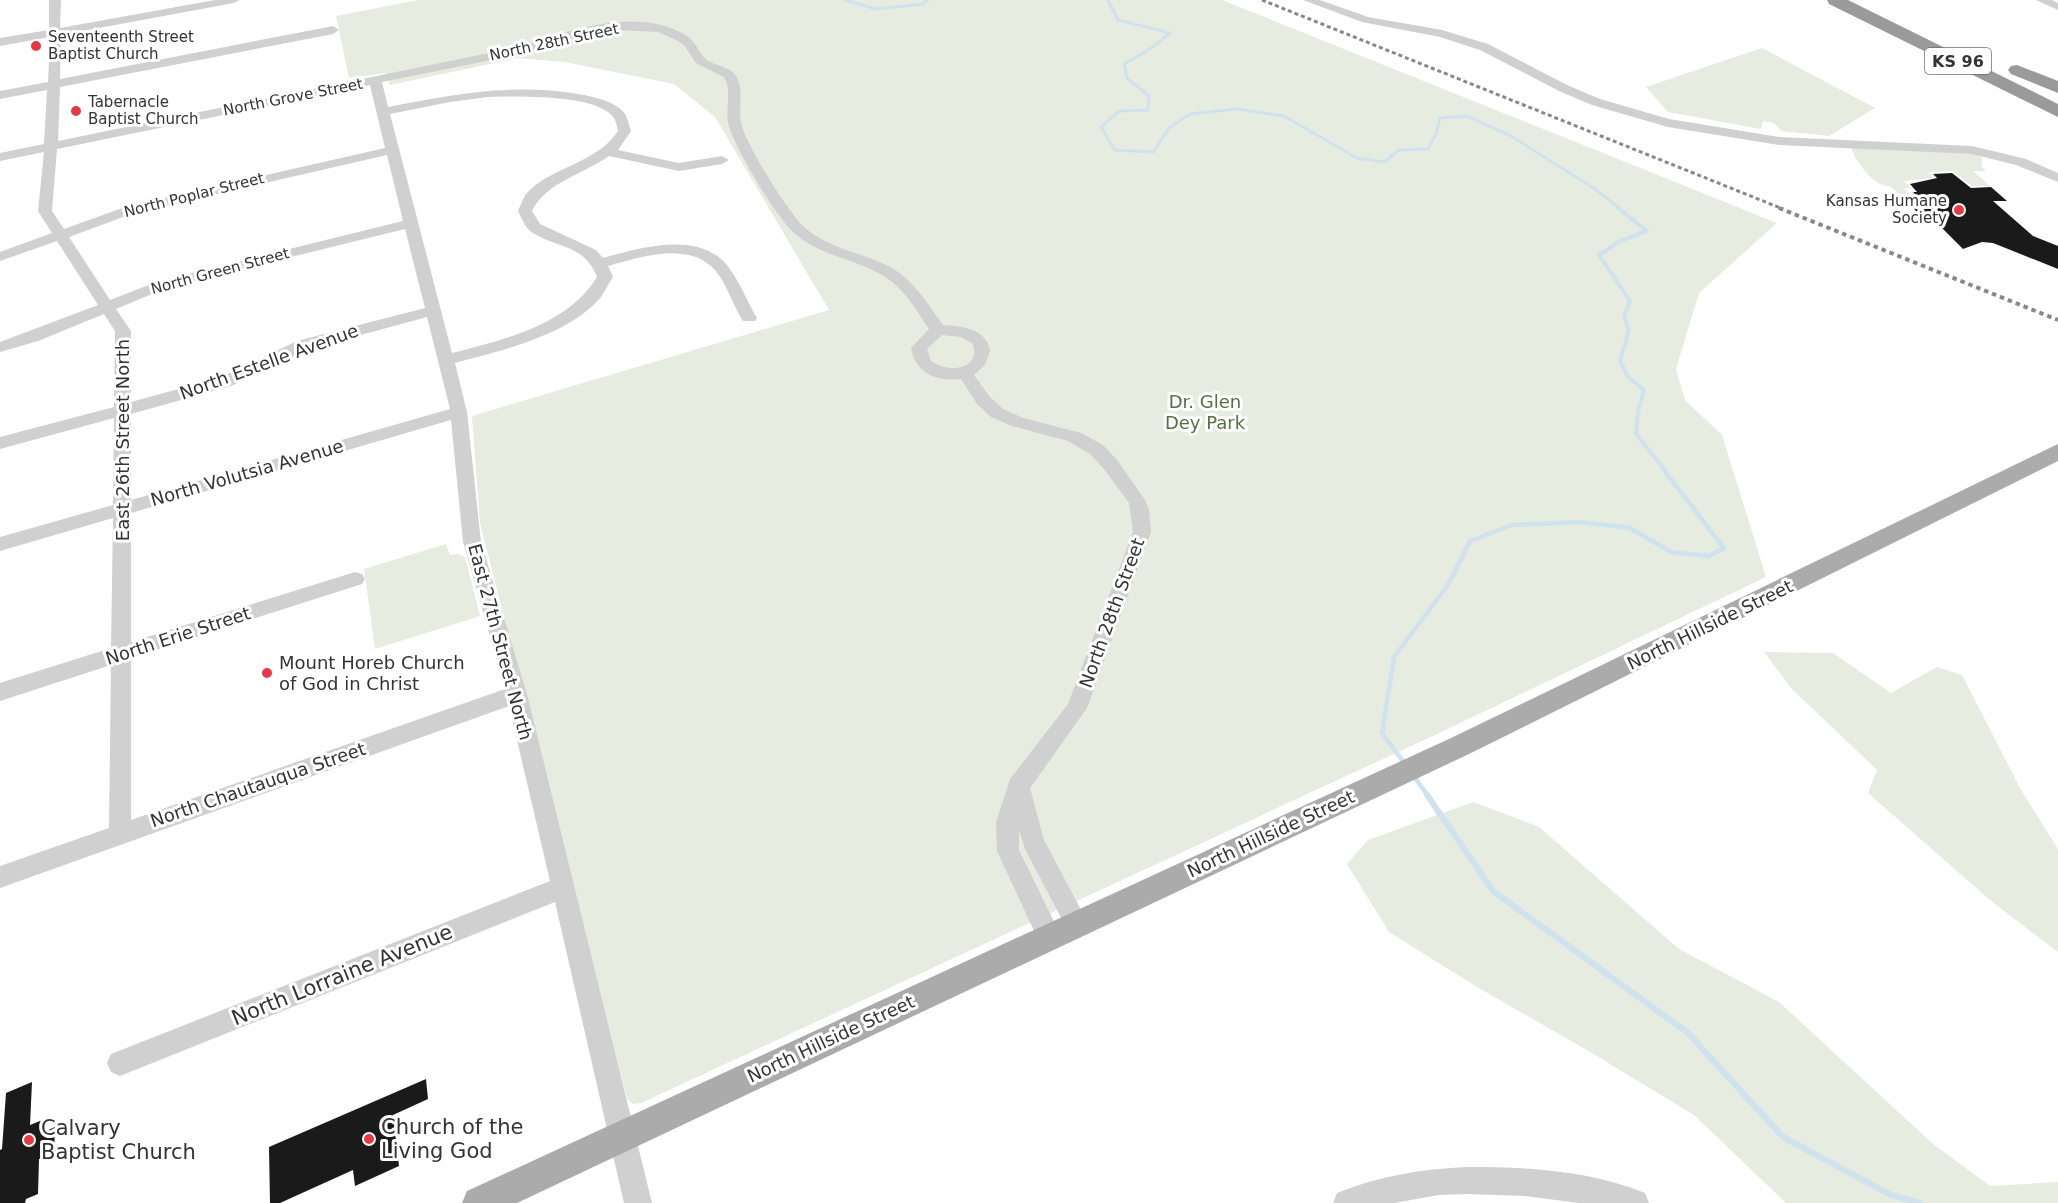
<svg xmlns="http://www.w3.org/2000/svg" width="2058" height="1203" font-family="'DejaVu Sans',sans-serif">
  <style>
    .green { fill: #e6ecdf }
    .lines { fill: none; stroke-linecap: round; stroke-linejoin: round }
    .stream-far3 { stroke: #cfe2ee; stroke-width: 3 }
    .stream-far2 { stroke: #cfe2ee; stroke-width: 4 }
    .stream-far1 { stroke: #cfe2ee; stroke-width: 4.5 }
    .stream { stroke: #cfe2ee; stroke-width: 6 }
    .building { fill: #1a1a1a }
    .minor { fill: #d0d0d0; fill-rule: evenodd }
    .major { fill: #ababab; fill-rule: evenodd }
    .highway { fill: #9a9a9a; fill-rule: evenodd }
    .rail-far1 { stroke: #888; stroke-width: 3; stroke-dasharray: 4 3; stroke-linecap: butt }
    .rail { stroke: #888; stroke-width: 4; stroke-dasharray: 4.5 4; stroke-linecap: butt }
    .poi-dot { fill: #e63946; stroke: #fff; stroke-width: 2 }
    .labels { text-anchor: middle; stroke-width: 6; stroke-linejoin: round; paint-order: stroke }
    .far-poi-label { font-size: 15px; fill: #333; stroke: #fff; text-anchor: start }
    .far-street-label { font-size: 15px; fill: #333; stroke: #fff }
    .shield { fill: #fff; stroke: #707070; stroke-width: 1.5 }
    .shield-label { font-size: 16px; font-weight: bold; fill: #333 }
    .street-label { font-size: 18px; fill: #333; stroke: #fff }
    .park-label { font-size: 18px; fill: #56703f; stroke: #fff }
    .poi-label { font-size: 18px; fill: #333; stroke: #fff; text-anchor: start }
    .near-street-label { font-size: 21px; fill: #333; stroke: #fff }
    .near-poi-label { font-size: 21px; fill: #333; stroke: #fff; text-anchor: start }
  </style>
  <rect width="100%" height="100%" fill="#fff"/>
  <g class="green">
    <path d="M419,0h803l555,223 -78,70 -23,76 9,31 37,35 44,142 -327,156 -798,370 -8,1 -6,-5 -147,-576 -8,-107 357,-106 -114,-193 -41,-33 -109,-22 -47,-4 -128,27 -4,-12 -37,5 -13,-62z"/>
    <path d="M1762,48l113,60 -46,28 -48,-5 -7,-8 -11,-2 -2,8 -93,-17 -22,-25z"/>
    <path d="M1851,148l128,6 3,4v9l4,4h-13l17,15h-18l-19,-15 -25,1 5,6 -30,3 8,6 -7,2 8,6h-11l-11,-9c-15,2 -34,-24 -39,-38z"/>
    <path d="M446,544l4,11 8,-1 7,3 15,59 -105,33 -11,-80z"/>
    <path d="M1764,652l69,1 58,40 46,-26 25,8 59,115 37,59v103l-68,-52 -122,-107 9,-23 -85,-81z"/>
    <path d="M1473,802l66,25 140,122 100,53 154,142 57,42 68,-4v21h-272l-92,-88 -107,-65 -110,-63 -88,-55 -42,-68 21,-24z"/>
  </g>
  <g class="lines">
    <g class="stream-far3">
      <path d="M845,0l31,9 47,-5 5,-4"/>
      <path d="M1108,0l10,20 52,13 -17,14 -29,17 3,14 22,18 -1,14 -29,1 -18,16 14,23 38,2 16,-24 21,-14 47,-5 47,7 73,42 27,4 15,-12 29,-1 8,-15 4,-16 27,-2 44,20 84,53 25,20"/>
    </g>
    <path class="stream-far2" d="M1618,208l29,23 -27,10 -21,14 31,46 -6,16 5,13 -9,31 8,16 16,13 -6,22 -2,22 29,36"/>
    <g class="stream-far1">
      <path d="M1405,764l-23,-31 12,-76 54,-72 22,-44 42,-16 68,-3 50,6 41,24 38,4 15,-8 -61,-79"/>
      <path d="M1413,775l15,21"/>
    </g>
    <path class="stream" d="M1427,795l66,96 195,142 95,104 108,58 29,8"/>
  </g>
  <g class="building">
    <path d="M1952,173l19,15 20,-1 16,14h-14l40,35 25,10v23l-65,-26 -11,-1 -19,7 -37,-37 -10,-1 -12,-14h14l-5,-5h4l-7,-8 27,-6 -4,-4z"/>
    <path d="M426,1079l2,20 -35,16 6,51 -44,20 -2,-16 -73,33h-10l-1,-56z"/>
    <path d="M32,1082l-2,43 15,-6 -1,13 11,-5 -1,26 -15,6 -1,35 -12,5 -1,4h-25v-53l2,-1 4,-56z"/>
  </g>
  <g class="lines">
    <g class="minor">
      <path d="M49,0h12l-1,28 155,-28h25l-6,3 -173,32 -1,44 273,-53 6,4 -6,4 -273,53 -2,54 456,-93c52,-15 121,-44 173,-12 9,6 12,17 20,24 12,8 28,6 32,23 4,13 -1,27 2,40 5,22 45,85 61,102 24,24 61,27 90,43 23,14 36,36 51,57 19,1 44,4 47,26l-5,14 -11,10 15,21 14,13 20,9 58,15 22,12 14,15 28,40 4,10 2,22 -64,176 -57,80 14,52 45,85 -4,8 -8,4 -8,-4 -44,-84 -6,-19v20l43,88 -3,8 -9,4 -9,-4 -44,-95 -1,-29 14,-43 58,-75 65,-172 -4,-29 -25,-34 -14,-15 -22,-13 -56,-15 -21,-9 -14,-13 -16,-25c-24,3 -46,-6 -50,-31l18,-19c-13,-20 -25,-41 -47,-54 -29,-17 -66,-20 -90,-44 -18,-18 -56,-81 -63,-105 -5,-16 4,-35 -5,-49l-28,-14 -12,-18 -8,-5 -18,-8 -39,-2 -40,7 -63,18 -134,27 6,25c65,-13 130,-25 196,-12 13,3 33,7 41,19 3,5 4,12 6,17l-13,19 61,13 43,-7 7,4 -7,4 -43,7 -70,-15c-25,18 -63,26 -77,55l8,13 56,26 7,8c36,-10 95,-28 124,7 12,15 20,36 30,53l-2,3h-12c-10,-15 -16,-38 -29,-52 -27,-28 -74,-12 -106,-3l5,11c-4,6 -8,14 -12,20 -32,38 -100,54 -146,66l12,49 14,130 46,152 125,509h-28l-69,-301 -435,174 -9,-4 -4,-9 4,-9 439,-173 -41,-175 -509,182v-22l109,-38 2,-163 -111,36v-18l111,-35 2,-130 -113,33v-14l113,-32 1,-87 -114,31v-12l114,-30 1,-76 -11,-17 -66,27 -38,11v-10l98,-37 -41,-64 -57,20v-9l52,-19 -14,-22 6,-59 -44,9v-8l44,-9 3,-54 -47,9v-8l48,-9 2,-45 -50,9v-8l49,-8zM370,85l15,63 -260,59 -61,22 -12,-18 5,-62zM488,97c26,-1 111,-3 126,21 2,3 3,9 4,13 -21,33 -67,35 -92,63 -3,5 -6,12 -8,17 3,6 7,16 12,20 26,18 54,12 67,46 -29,48 -94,63 -145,76l-62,-239 60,-12zM387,155l16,66 -244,60 -49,19 -41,-63 65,-24zM405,229l20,79 -128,33 -78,37 -88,24v-71l-15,-22 53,-22zM427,317l23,92 -319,91v-86l100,-28 78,-37zM942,335l19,2 12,7c8,27 -26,29 -42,17l-4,-12zM451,420l12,122 42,147 -374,131v-162l231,-74 3,-5 -3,-5 -7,-2 -224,70v-129z"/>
      <path d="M1303,0h17l48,17 74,13 46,14 79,41 33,14 69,20 110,18 193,9 54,13 32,14v9l-42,-17 -44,-11 -193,-9 -111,-18 -76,-22 -33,-14 -79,-41 -40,-13 -78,-15z"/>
      <path d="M2036,0h16l6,3v7z"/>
      <path d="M1467,1167c59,0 122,3 178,26l4,10h-70l-54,-7 -58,-2 -28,1 -45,8h-61l4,-10c42,-17 85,-24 130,-26z"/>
    </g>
    <path class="major" d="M2058,444v17l-589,293 -952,449h-55l5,-12 984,-453z"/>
    <g class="highway">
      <path d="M1827,0h21l210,104v13l-229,-113z"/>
      <path d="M2017,65l41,16v12l-47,-19 -3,-4 3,-4z"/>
    </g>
    <path class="rail-far1" d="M1262,0l521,209"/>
    <path class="rail" d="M1779,208l279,112"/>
  </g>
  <g class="poi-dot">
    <circle cx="36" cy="46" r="6"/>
    <circle cx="76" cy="111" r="6"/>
    <circle cx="1959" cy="210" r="6"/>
    <circle cx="267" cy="673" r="6"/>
    <circle cx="369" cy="1139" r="6"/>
    <circle cx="29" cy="1140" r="6"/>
  </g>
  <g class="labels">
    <g class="far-poi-label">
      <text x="48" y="42">Seventeenth Street<tspan x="48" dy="17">Baptist Church</tspan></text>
      <text x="88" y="107">Tabernacle<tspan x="88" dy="17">Baptist Church</tspan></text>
      <text x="1947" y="206" text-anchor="end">Kansas Humane<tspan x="1947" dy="17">Society</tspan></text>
    </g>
    <g class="far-street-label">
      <text transform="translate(554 42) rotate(-12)" y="5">North 28th Street</text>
      <text transform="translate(293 97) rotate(-11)" y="5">North Grove Street</text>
      <text transform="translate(194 195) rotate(-14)" y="5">North Poplar Street</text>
      <text transform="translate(220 271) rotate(-15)" y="5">North Green Street</text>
    </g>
    <rect class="shield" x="1925" y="48" width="66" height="26" rx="4.5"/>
    <g class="shield-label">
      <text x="1958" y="67">KS 96</text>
    </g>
    <g class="street-label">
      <text transform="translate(269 362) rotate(-20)" y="6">North Estelle Avenue</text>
      <text transform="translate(123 440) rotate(-90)" y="6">East 26th Street North</text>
      <text transform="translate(247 473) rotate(-16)" y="6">North Volutsia Avenue</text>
      <text transform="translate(1112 613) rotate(-70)" y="6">North 28th Street</text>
      <text transform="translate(1710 625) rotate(-26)" y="6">North Hillside Street</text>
      <text transform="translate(178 636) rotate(-18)" y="6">North Erie Street</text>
      <text transform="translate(500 642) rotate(75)" y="6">East 27th Street North</text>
      <text transform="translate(258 785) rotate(-19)" y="6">North Chautauqua Street</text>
      <text transform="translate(1271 834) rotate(-25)" y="6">North Hillside Street</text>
      <text transform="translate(831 1039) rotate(-25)" y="6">North Hillside Street</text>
    </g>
    <g class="park-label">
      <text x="1205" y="408">Dr. Glen<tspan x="1205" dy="21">Dey Park</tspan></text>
    </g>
    <g class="poi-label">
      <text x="279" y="669">Mount Horeb Church<tspan x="279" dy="21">of God in Christ</tspan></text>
    </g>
    <g class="near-street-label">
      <text transform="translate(342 975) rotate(-22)" y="7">North Lorraine Avenue</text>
    </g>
    <g class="near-poi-label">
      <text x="381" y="1134">Church of the<tspan x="381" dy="24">Living God</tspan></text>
      <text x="41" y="1135">Calvary<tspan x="41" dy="24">Baptist Church</tspan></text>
    </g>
  </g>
</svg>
